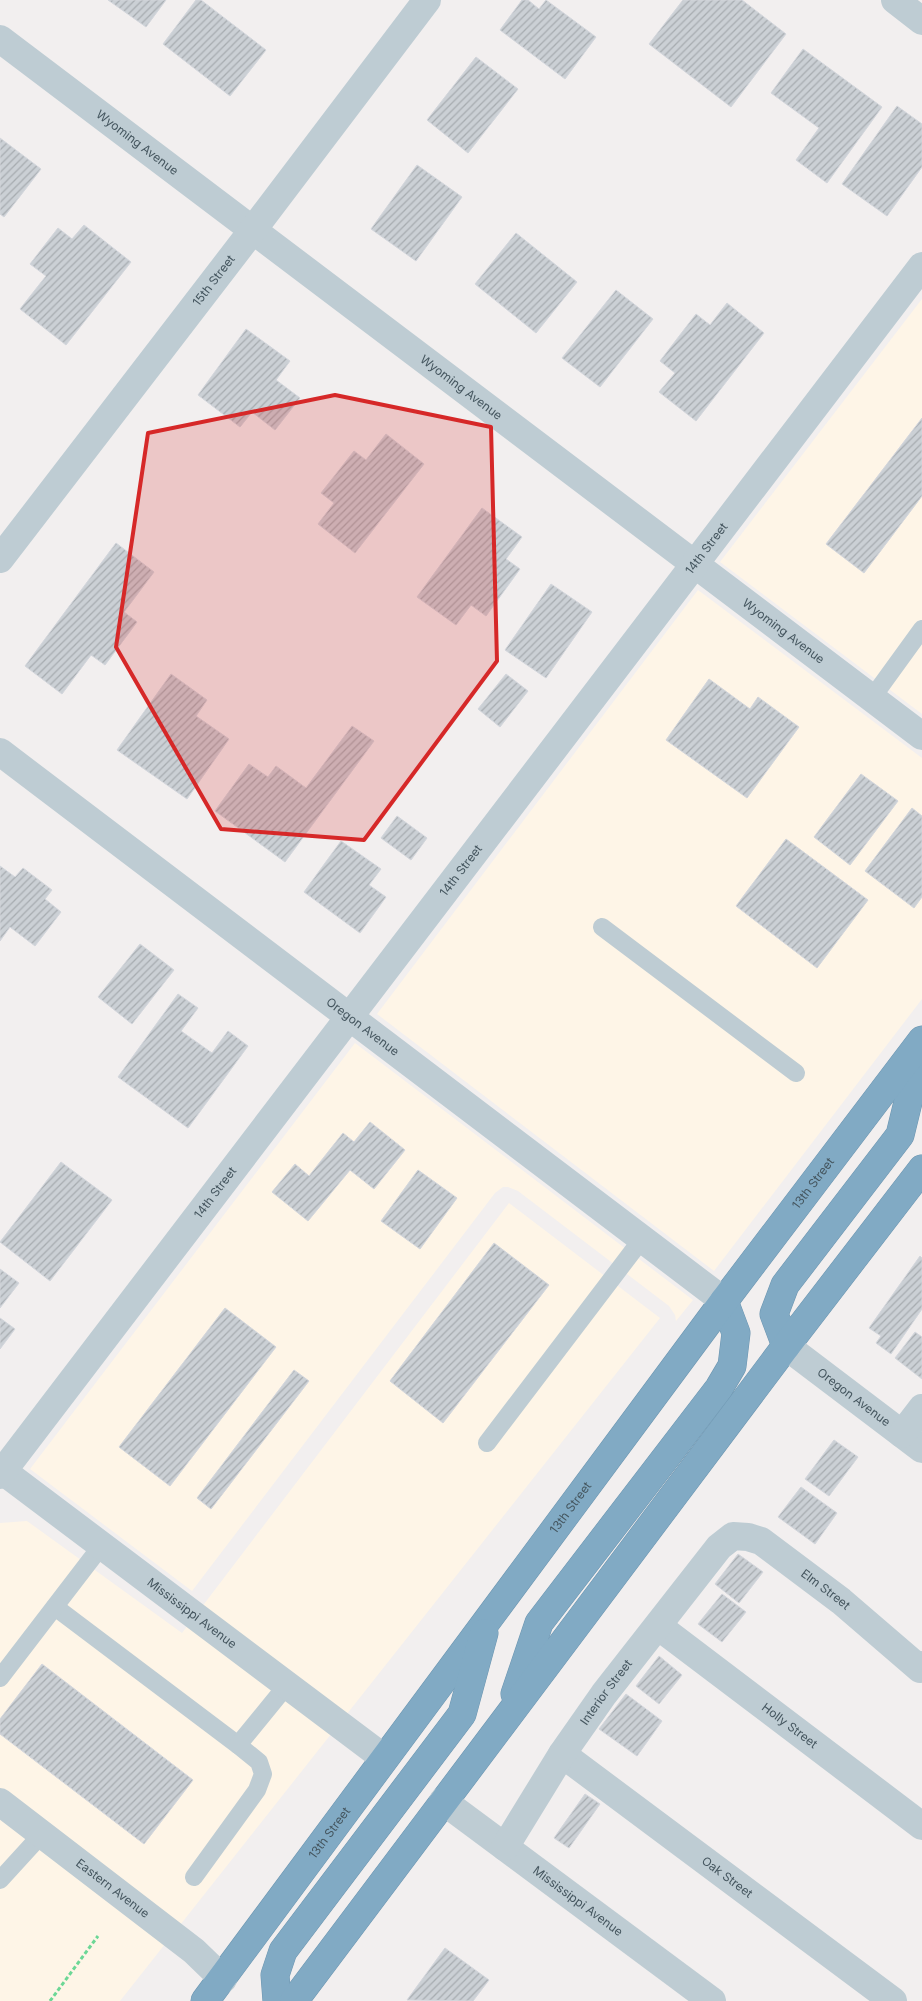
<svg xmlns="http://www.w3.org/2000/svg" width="922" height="2001" font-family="Inter,sans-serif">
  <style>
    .commercial { fill: #fef5e7 }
    .building { fill: url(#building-hatch); stroke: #d3d6dc }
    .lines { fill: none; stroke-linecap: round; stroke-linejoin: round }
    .highway-casing { stroke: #6c95b0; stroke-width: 29 }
    .path { stroke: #6cd796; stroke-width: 3; stroke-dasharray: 4 2.5; stroke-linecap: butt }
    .lane { stroke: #beccd3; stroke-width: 18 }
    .street { stroke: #beccd3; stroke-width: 28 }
    .highway { stroke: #81aac4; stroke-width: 28 }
    .marked { fill: #d62828; fill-opacity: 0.2; stroke: #d62828; stroke-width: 4; stroke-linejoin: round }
    .labels { text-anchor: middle; stroke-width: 4.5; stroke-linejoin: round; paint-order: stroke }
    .street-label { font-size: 12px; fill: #45565f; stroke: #fff }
  </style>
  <defs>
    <pattern id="building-hatch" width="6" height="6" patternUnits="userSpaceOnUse" patternTransform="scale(1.25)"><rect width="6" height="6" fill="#cbd0d5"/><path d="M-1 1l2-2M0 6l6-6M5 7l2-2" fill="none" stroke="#a7acb0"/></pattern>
  </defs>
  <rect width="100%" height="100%" fill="#f2efef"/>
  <g class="commercial">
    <path d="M922,299v415l-202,-152z"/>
    <path d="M698,590l224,168v241l-208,272 -337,-257z"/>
    <path d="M355,1043l338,257 -17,21 -1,-6 -6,-9 -151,-115 -10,-4h-5l-8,6 -303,398 -162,-122z"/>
    <path d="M509,1203l151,115 -540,683h-120v-478l27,-2 155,112z"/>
  </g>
  <g class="building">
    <path d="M108,0h58l-20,27z"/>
    <path d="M196,0h5l65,50 -36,46 -67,-52z"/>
    <path d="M522,0h6l11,9 7,-9 50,37 -31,42 -65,-49z"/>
    <path d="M683,0h59l44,34 -55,73 -82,-63z"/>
    <path d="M803,49l79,58 -55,76 -31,-23 23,-32 -48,-35z"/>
    <path d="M476,57l42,32 -50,64 -41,-33z"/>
    <path d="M897,106l25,18v43l-35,49 -45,-32z"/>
    <path d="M0,138l41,31 -37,48 -4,-3z"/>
    <path d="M417,165l45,32 -46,64 -45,-32z"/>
    <path d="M84,225l47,37 -65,83 -46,-36 26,-33 -16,-12 28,-36 14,11z"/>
    <path d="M516,233l61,49 -41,51 -61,-49z"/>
    <path d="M616,290l37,29 -53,68 -38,-29z"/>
    <path d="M727,303l37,30 -68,88 -37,-29 16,-19 -15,-12 36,-47 14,11z"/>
    <path d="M246,329l44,32 -14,19 24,18 -25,32 -23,-18 -12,15 -42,-32z"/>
    <path d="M922,418v78l-58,77 -38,-29z"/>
    <path d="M386,434l38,30 -69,89 -37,-29 16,-21 -13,-10 33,-42 12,9z"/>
    <path d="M482,508l40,29 -16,22 14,10 -34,47 -15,-11 -15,20 -39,-28z"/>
    <path d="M116,543l38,29 -30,40 13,10 -32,43 -14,-10 -29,39 -37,-28z"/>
    <path d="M551,584l41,28 -46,66 -41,-28z"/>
    <path d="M171,674l36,26 -11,16 33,23 -42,60 -70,-49z"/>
    <path d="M506,674l22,17 -28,36 -22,-18z"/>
    <path d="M709,679l41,30 8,-12 41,30 -52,71 -81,-58z"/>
    <path d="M352,726l22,15 -89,121 -70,-51 34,-47 19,13 8,-11 30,22z"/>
    <path d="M861,774l37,27 -48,64 -36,-28z"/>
    <path d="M912,808l10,8v81l-8,11 -49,-37z"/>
    <path d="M397,816l30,22 -16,22 -30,-22z"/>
    <path d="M786,839l82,61 -51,68 -81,-62z"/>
    <path d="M341,841l40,28 -12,16 17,12 -26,36 -56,-41z"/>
    <path d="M0,866l15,11 8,-9 29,22 -7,9 16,13 -26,34 -25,-19 -10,14z"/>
    <path d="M140,944l34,26 -42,54 -34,-27z"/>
    <path d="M178,994l20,14 -17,23 31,22 16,-22 20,15 -60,82 -70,-51z"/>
    <path d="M370,1122l35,28 -31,39 -24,-19 -42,51 -36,-29 23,-28 14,12 34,-43 11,9z"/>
    <path d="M61,1162l51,38 -62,81 -50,-39z"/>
    <path d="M418,1170l39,28 -37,51 -39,-28z"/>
    <path d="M494,1243l55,42 -106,138 -53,-42z"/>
    <path d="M920,1256l2,2v51l-31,45 -15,-11 5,-7 -12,-8z"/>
    <path d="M0,1269l19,14 -19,25z"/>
    <path d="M225,1308l51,39 -106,139 -51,-39z"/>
    <path d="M0,1318l15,11 -15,20z"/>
    <path d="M915,1332l7,5v42l-27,-21z"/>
    <path d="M294,1370l15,11 -98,128 -14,-11z"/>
    <path d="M834,1440l24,17 -29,39 -24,-17z"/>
    <path d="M801,1487l36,26 -22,31 -37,-27z"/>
    <path d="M738,1554l25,18 -24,31 -24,-19z"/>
    <path d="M722,1594l24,18 -24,30 -24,-18z"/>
    <path d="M659,1656l23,19 -23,29 -23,-18z"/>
    <path d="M42,1664l151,116 -49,64 -144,-110v-15z"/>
    <path d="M626,1694l36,27 -25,35 -38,-27z"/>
    <path d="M585,1794l15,10 -31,44 -15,-10z"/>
    <path d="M445,1948l44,32 -16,21 -66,-1z"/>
  </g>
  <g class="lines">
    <g class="highway-casing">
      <g id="highway">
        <path d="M786,1346l-12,-32 11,-29 115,-150 21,-86"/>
        <path d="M515,1694l24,-71 180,-235 13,-22 4,-33 -12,-32"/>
        <path id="s12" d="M205,2001l519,-700 198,-261"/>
        <path d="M277,2001l-2,-26 8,-24 179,-237 22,-81"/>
        <path d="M294,2001l492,-655 136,-177"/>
      </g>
    </g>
    <path class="path" d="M50,2001l48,-65"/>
    <g class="lane">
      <path d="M872,698l50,-69"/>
      <path d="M602,927l194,146"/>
      <path d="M487,1443l155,-204"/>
      <path d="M55,1607l183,138"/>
      <path d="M0,1678l102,-133"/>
      <path d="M194,1877l63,-87 6,-16 -4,-12 -21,-17 49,-60"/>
      <path d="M0,1880l42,-46"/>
    </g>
    <g class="street">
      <path d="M895,0l27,21"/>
      <path id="s1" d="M0,39l922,697"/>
      <path id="s2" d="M0,559l252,-328 175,-231"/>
      <path id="s3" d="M0,752l724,549"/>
      <path id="s4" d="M786,1346l136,103"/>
      <path d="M902,1434l20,-26"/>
      <path id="s5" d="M0,1469l384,289"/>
      <path id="s6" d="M0,1475l922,-1209"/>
      <path id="s7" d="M658,1626l264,200"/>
      <path id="s8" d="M562,1754l331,247"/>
      <path id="s9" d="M443,1801l269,200"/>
      <path id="s10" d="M0,1802l194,149 29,28"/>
      <path id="s11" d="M505,1847l57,-93 42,-60 115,-147 14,-11 15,1 13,4 80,60 79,68 2,-4"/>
    </g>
    <use href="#highway" class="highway"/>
  </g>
  <path class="marked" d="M335,395l156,32 6,234 -133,179 -143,-11 -105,-182 32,-214z"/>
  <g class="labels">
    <g class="street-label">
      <text dy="4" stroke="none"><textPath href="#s1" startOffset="172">Wyoming Avenue</textPath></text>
      <text dy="4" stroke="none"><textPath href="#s2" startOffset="351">15th Street</textPath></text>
      <text dy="4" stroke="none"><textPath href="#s1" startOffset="578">Wyoming Avenue</textPath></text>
      <text dy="4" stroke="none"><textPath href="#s6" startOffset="1165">14th Street</textPath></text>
      <text dy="4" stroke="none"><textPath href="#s1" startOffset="982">Wyoming Avenue</textPath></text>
      <text dy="4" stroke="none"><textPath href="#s6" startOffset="760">14th Street</textPath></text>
      <text dy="4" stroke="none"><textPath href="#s3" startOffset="455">Oregon Avenue</textPath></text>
      <text dy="4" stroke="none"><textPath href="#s12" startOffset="1019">13th Street</textPath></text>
      <text dy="4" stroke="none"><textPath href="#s6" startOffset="355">14th Street</textPath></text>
      <text dy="4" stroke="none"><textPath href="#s4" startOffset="85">Oregon Avenue</textPath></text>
      <text dy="4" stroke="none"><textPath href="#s12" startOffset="614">13th Street</textPath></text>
      <text dy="4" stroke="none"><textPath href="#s11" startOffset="496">Elm Street</textPath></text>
      <text dy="4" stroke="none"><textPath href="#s5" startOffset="240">Mississippi Avenue</textPath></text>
      <text dy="4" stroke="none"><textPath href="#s11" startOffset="185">Interior Street</textPath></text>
      <text dy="4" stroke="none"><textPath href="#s7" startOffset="165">Holly Street</textPath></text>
      <text dy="4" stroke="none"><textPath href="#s12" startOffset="209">13th Street</textPath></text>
      <text dy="4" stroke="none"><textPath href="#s8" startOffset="206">Oak Street</textPath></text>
      <text dy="4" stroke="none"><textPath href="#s10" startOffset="142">Eastern Avenue</textPath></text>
      <text dy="4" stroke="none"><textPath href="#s9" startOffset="168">Mississippi Avenue</textPath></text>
    </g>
  </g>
</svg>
